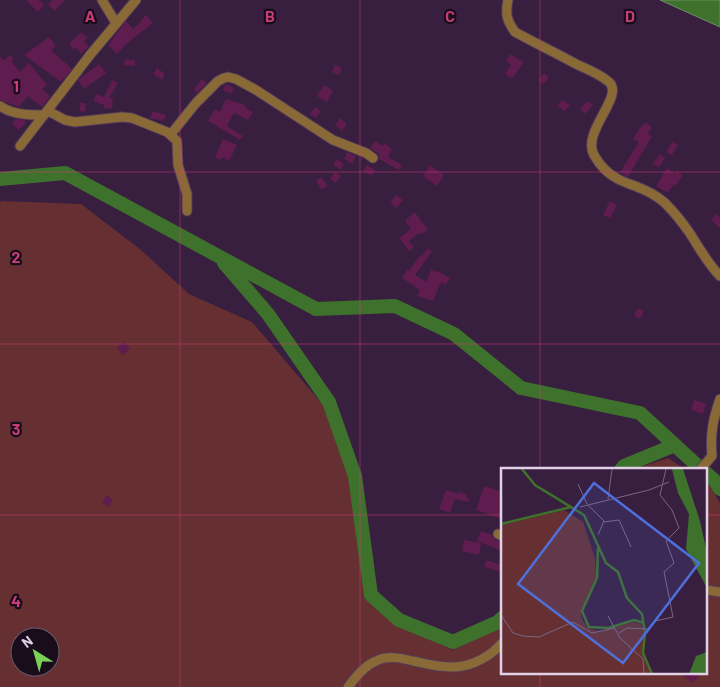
<svg xmlns="http://www.w3.org/2000/svg" width="720" height="687" font-family="Barlow,sans-serif">
  <style>
    .green { fill: #662f32; fill-rule: evenodd }
    .water { fill: #3e712b; stroke: #6f8e63 }
    .lines { fill: none; stroke-linecap: round; stroke-linejoin: round }
    .river { stroke: #3e712b; stroke-width: 14 }
    .building { fill: #5e1c4f }
    .minor-casing { stroke: #533b5a; stroke-width: 11 }
    .minor { stroke: #896a37; stroke-width: 9 }
    .grid { fill: none; stroke: #c83d77; stroke-width: 1; stroke-opacity: 0.55 }
    .inset-river { fill: none; stroke: #3e712b; stroke-width: 2.5 }
    .inset-road { fill: none; stroke: #7c6682; stroke-width: 1 }
    .view { fill: #4e6fdc; fill-opacity: 0.15; stroke: #4e6fdc; stroke-width: 2.5 }
    .inset-edge { fill: none; stroke: #e1d1e6; stroke-width: 2.5 }
    .grid-label { font-size: 16px; text-anchor: middle; font-weight: bold; fill: #c83d77; stroke: #190d1c; stroke-width: 4.5; stroke-linejoin: round; paint-order: stroke }
  </style>
  <rect width="100%" height="100%" fill="#381e3f"/>
  <g class="green">
    <path d="M3,201l78,3 60,46 48,44 63,28 71,83 26,72 16,122 30,26 58,25 49,-23v46h204v-190l4,3 10,17v184h-720v-485zM20,637h30v30h-30z"/>
    <path d="M668,458l17,11h-51z"/>
  </g>
  <path class="water" d="M660,0h60v27z"/>
  <g class="lines">
    <g class="river">
      <path d="M0,179l65,-6 251,136 79,-3 59,28 67,54 119,25 62,57"/>
      <path d="M224,263l44,51 61,88 26,74 16,119 28,25 54,22 45,-20 4,-4"/>
      <path d="M621,470l3,-4 51,-21"/>
      <path d="M706,473l9,8 5,8"/>
    </g>
  </g>
  <g class="building">
    <path d="M26,0h13l5,5 -6,7z"/>
    <path d="M52,0h13l-10,11 -7,-6z"/>
    <path d="M146,15l7,8 -27,21 -9,10 -9,-9 18,-24 7,8 9,-8 -1,-1z"/>
    <path d="M81,32l7,6 -4,3 5,5 -8,8 -5,-6 -2,2 -5,-6z"/>
    <path d="M49,37l7,9 -5,4 21,19 -11,13 -37,-27z"/>
    <path d="M510,54l14,8 -12,17 -7,-5 6,-10 -5,-3z"/>
    <path d="M9,55l5,3 -2,4 8,10 9,-9 18,22 -5,4 8,7 -8,11 -14,-11 -9,11 -19,-7v-43l5,3z"/>
    <path d="M125,59l10,1v6l-11,-1z"/>
    <path d="M99,64l7,9 -22,16 -6,-9z"/>
    <path d="M335,65l7,3 -3,7 -7,-3z"/>
    <path d="M157,68l8,6 -3,6 -9,-6z"/>
    <path d="M544,73l5,5 -6,6 -5,-4z"/>
    <path d="M201,79l6,4 -10,10 -3,-3z"/>
    <path d="M112,80l6,3 -9,15 4,1 -1,10 -8,-1v-3l-10,-4 2,-7 8,3z"/>
    <path d="M226,84l8,4 -3,6 -8,-4z"/>
    <path d="M324,85l9,6 -6,11 -10,-6z"/>
    <path d="M226,99l19,6 -1,2 9,5 -5,8 -14,-7 -7,13 16,10 -3,4 -32,-19 7,-12 5,3z"/>
    <path d="M562,100l8,5 -5,6 -8,-5z"/>
    <path d="M587,101l6,4 -8,9 -5,-5z"/>
    <path d="M80,103h6l-1,9 -5,-1z"/>
    <path d="M315,107l6,4 -5,7 -6,-4z"/>
    <path d="M153,111l13,4 -3,6 -13,-3z"/>
    <path d="M340,118l7,6 -5,7 -7,-6z"/>
    <path d="M16,119l8,1 2,3 -8,7 -6,-7z"/>
    <path d="M646,122l6,6 -5,5 5,3 -24,41 -8,-5 19,-30 -6,-3 7,-11z"/>
    <path d="M223,139l14,6 -8,16 -7,-4 -1,3 -6,-3z"/>
    <path d="M375,141l7,5 2,-3 8,6 -4,8 14,8 -3,5 -20,-11v-5l-9,-6z"/>
    <path d="M672,142l6,3 -6,10 -6,-3z"/>
    <path d="M347,152l9,4 -4,8 -8,-5z"/>
    <path d="M660,154l5,4 -6,9 -6,-3z"/>
    <path d="M337,159l7,5 -3,6 -8,-5z"/>
    <path d="M367,165l8,5 -3,6 -9,-5z"/>
    <path d="M430,165l14,10 -7,11 -14,-10z"/>
    <path d="M667,168l8,6 2,-3 6,4 -7,10 -2,-1 -6,8 -6,-2 -6,-4z"/>
    <path d="M335,172l6,4 -5,7 -6,-4z"/>
    <path d="M321,177l7,9 -6,4 -6,-9z"/>
    <path d="M396,195l7,5 -6,8 -7,-5z"/>
    <path d="M610,201l7,4 -7,13 -7,-3z"/>
    <path d="M414,212l6,6 -1,1 9,10 -6,5 -3,-1 -10,8 5,6 -5,4 -10,-13 12,-9 -6,-8z"/>
    <path d="M716,214l4,3v11l-9,-8z"/>
    <path d="M428,248l4,3 -17,24 11,7 5,-12 6,2 1,-1 12,7 -4,7 -5,-3 -8,19 -16,-5 3,-6 -18,-12 5,-8 2,1 11,-16 1,2z"/>
    <path d="M638,308l6,3 -4,8 -6,-3z"/>
    <path d="M124,342l6,7 -7,6 -6,-7z"/>
    <path d="M694,400l12,4 -3,10 -12,-4z"/>
    <path d="M484,486l18,6v27l-26,-9z"/>
    <path d="M446,490l12,4 1,-2 7,2v3l3,1 -1,4 -13,-3 -5,14 -11,-4z"/>
    <path d="M107,495l6,5 -5,7 -6,-5z"/>
    <path d="M481,531l11,4 3,5 7,2 -2,8 -23,-9z"/>
    <path d="M464,540l17,3 -2,12 -17,-4z"/>
    <path d="M486,560l16,5v7l-18,-5z"/>
    <path d="M680,673h16l3,3 -6,7z"/>
  </g>
  <g class="lines">
    <g class="minor-casing">
      <g id="minor">
        <path d="M102,0l14,23"/>
        <path d="M508,0c-3,14 -1,21 7,32 20,11 41,21 61,32 11,5 24,10 33,18 16,14 -28,50 -15,73 5,9 14,19 24,24 5,3 12,5 17,7 11,4 22,10 30,17 9,9 17,19 24,29 10,15 18,31 31,44"/>
        <path d="M0,106c13,9 29,9 44,9"/>
        <path d="M48,111l17,9 10,2 47,-5 10,1 35,14 10,9 1,24 9,29v17"/>
        <path d="M171,134l25,-31 22,-22 6,-3 4,-1 8,2 20,11 77,50 33,13 7,5"/>
        <path d="M20,146l70,-91 46,-55"/>
        <path d="M700,470l12,-14c-2,-22 1,-37 8,-57"/>
        <path d="M498,534l4,2"/>
        <path d="M706,590l14,2"/>
        <path d="M348,687c7,-9 16,-21 28,-26 12,-6 25,-3 37,0 14,3 29,7 42,6 18,-1 36,-11 47,-24"/>
      </g>
    </g>
    <use href="#minor" class="minor"/>
  </g>
  <path class="grid" d="M180,0v687M360,0v687M540,0v470M0,172h720M0,344h720M0,515h502M706,515h14M540,673v14"/>
  <g transform="translate(501 468)">
    <rect width="206" height="206" fill="#381e3f"/>
    <path d="M63,42l19,12 12,36 1,20 -15,33 1,8 6,9 10,3 36,-9 7,2 3,9 -2,20 9,21h-150v-149z" fill="#662f32"/>
    <path d="M171,1h11l17,52 7,32v35l-21,-39 3,-35 -11,-21zM206,184v22h-18l7,-18z" fill="#3e712b"/>
    <path class="inset-river" d="M21,1l13,16 49,30 22,48 12,9 9,26 15,16 3,19 -2,20 9,21M0,56l70,-17M97,80l-1,30 -15,33 7,16 19,1 26,-8 10,3"/>
    <path class="inset-road" d="M77,16l9,20M107,31l4,-30M87,37l16,16 -6,14M79,39l69,-17 20,-8M103,54l15,-2 12,27M0,147l12,18 10,3 16,1 34,-15 19,11 23,-5M107,148l12,22 23,21 1,15M118,165l8,-5 21,1 7,-8 18,-4 -9,-45 10,-9 -8,-22 13,-13 -7,-18 -12,-15 6,-26"/>
    <path class="view" d="M93,15l105,80 -76,100 -105,-79z"/>
    <rect width="206" height="206" class="inset-edge"/>
  </g>
  <g class="grid-label">
    <text x="90" y="22">A</text>
    <text x="270" y="22">B</text>
    <text x="450" y="22">C</text>
    <text x="630" y="22">D</text>
    <text x="16" y="92">1</text>
    <text x="16" y="263">2</text>
    <text x="16" y="435">3</text>
    <text x="16" y="607">4</text>
  </g>
  <g transform="translate(35 652) rotate(323)"><circle r="24" fill="#190d1c" stroke="#695b6d"/>
  <path d="M0-4L9 19L0 12L-9 19Z" fill="#79d157"/>
  <text y="-8" font-size="14" font-weight="bold" text-anchor="middle" fill="#e1d1e6">N</text>
  </g>
</svg>
